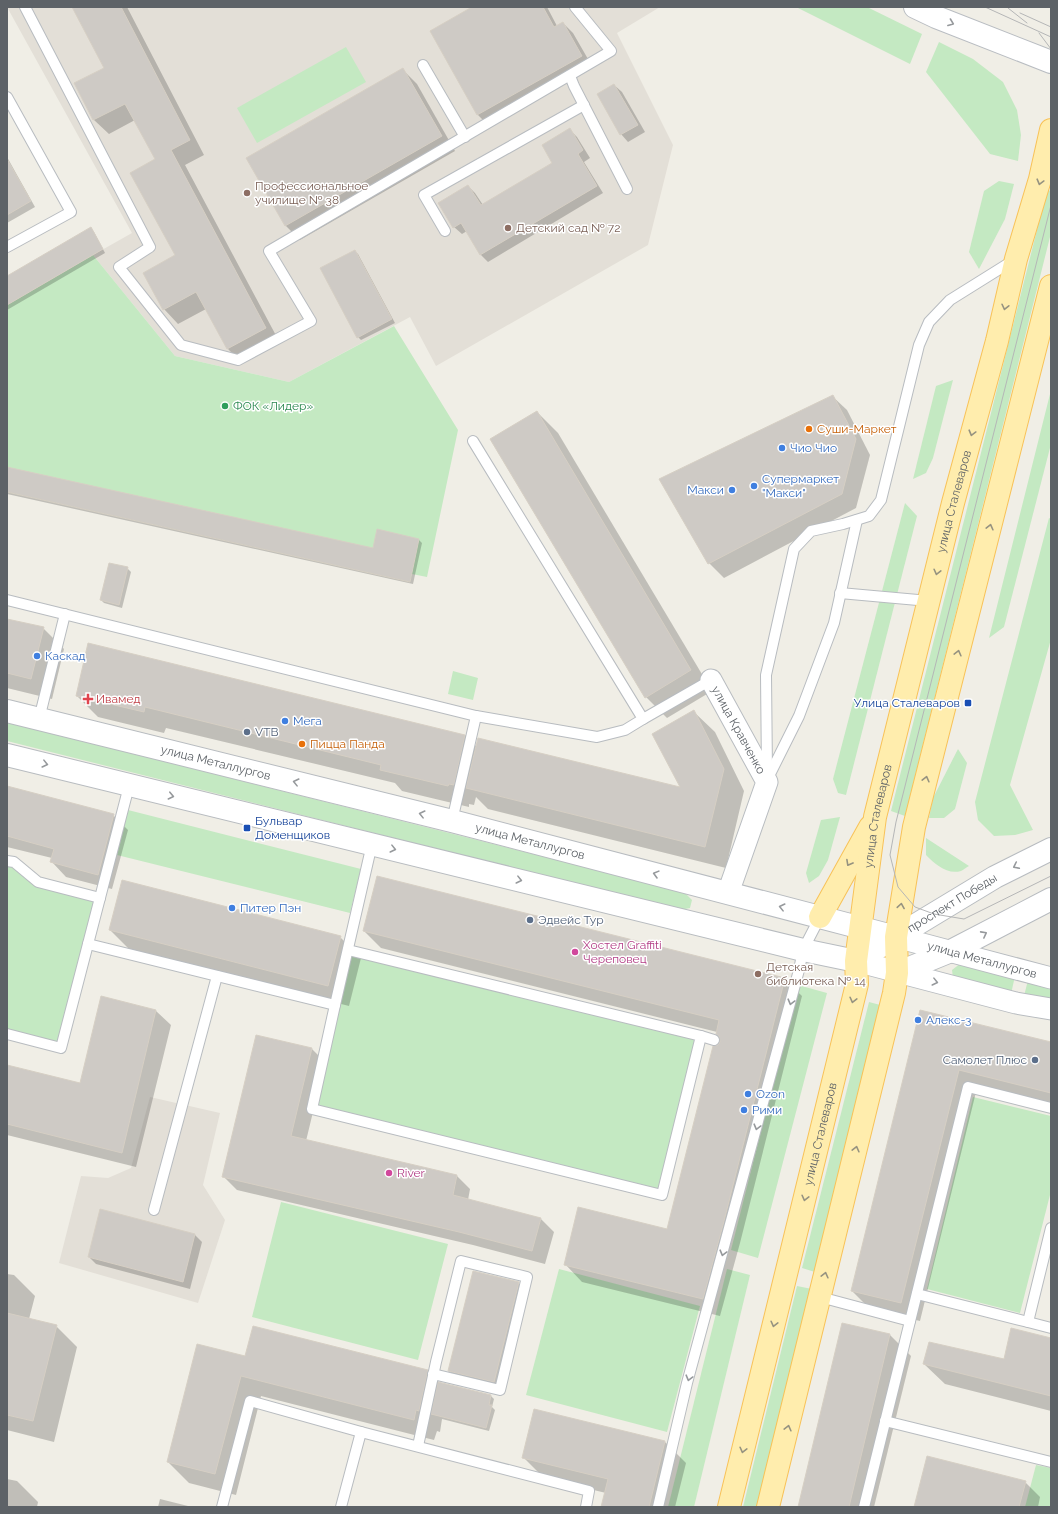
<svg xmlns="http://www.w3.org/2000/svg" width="1058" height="1514" font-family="Raleway,sans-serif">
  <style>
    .education { fill: #e3dfd7 }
    .green { fill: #c4e9c2 }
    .shadow { fill: #0003 }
    .building { fill: #cecac5; stroke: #d6cfc4 }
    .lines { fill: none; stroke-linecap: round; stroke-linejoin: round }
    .service-casing { stroke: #b8bcc0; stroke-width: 12 }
    .minor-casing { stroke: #b8bcc0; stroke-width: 23 }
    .tertiary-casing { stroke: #b8bcc0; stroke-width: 24 }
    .secondary-casing { stroke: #b9bdc2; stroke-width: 24 }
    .primary-casing { stroke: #f8c258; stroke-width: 24 }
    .service { stroke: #fff; stroke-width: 10 }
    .minor { stroke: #fff; stroke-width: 21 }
    .tertiary { stroke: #fff; stroke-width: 22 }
    .secondary { stroke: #fff; stroke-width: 22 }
    .primary { stroke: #ffedad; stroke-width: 22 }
    .tram { stroke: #b5b6b7; stroke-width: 1 }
    .oneway { stroke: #96999c }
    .oneway2 { stroke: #969380 }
    .education-dot { fill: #8d6e63; stroke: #fff; stroke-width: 1.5 }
    .leisure-dot { fill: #2e9e5b; stroke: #fff; stroke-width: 1.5 }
    .food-dot { fill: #e8710a; stroke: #fff; stroke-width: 1.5 }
    .shop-dot { fill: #3f7fe0; stroke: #fff; stroke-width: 1.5 }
    .health-dot { fill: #e0444e; stroke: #fff; stroke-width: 1.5 }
    .transit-dot { fill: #1a4fb4; stroke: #fff; stroke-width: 1.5 }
    .service-dot { fill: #5c6f8a; stroke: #fff; stroke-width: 1.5 }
    .hotel-dot { fill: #d1479c; stroke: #fff; stroke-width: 1.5 }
    .labels { text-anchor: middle; stroke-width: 3; stroke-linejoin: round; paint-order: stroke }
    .education-label { font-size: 12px; fill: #785e54; stroke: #fff; text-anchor: start }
    .leisure-label { font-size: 12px; fill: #27864d; stroke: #fff; text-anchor: start }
    .food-label { font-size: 12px; fill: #c56008; stroke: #fff; text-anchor: start }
    .shop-label { font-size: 12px; fill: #366cbe; stroke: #fff; text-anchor: start }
    .street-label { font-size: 12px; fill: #5d6267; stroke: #fff }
    .health-label { font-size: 12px; fill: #be3a42; stroke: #fff; text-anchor: start }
    .transit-label { font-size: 12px; fill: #164399; stroke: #fff; text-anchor: end }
    .service-label { font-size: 12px; fill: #4e5e75; stroke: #fff; text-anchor: start }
    .hotel-label { font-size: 12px; fill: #b23c85; stroke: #fff; text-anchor: start }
  </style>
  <rect width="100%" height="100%" fill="#f0eee6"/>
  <g class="education">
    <path d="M7,7h653l-43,26 56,112 -25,100 -212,121 -26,-49 -121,65 -114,-26 -82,-101 39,-22z"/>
    <path d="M150,1097l70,16 -17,72 22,35 -27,83 -139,-40 22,-87 27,2 23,-10z"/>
  </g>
  <g class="green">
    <path d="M796,7h71l55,27 -12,30z"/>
    <path d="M939,42l34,17 30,23 14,28 4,25 -3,26 -28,-7 -64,-82z"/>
    <path d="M346,47l20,35 -109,61 -20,-35z"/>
    <path d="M999,181l15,3 -9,35 -26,50 -10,-17 15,-61z"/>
    <path d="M1047,190l4,1v42l-146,583 -14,-5z"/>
    <path d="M93,255l82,101 114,26 105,-56 64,104 -31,147 -15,-3 -2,8 -403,-90v-187z"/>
    <path d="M953,380l-20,78 -7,15 -13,6 23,-93z"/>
    <path d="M1051,390v54l-47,183 -15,11z"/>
    <path d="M905,503l12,13 -71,279 -8,-2 -5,-14z"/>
    <path d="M1049,518l2,1v120l-41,146 23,45 -18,5 -21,1 -16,-16 -3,-18z"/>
    <path d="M453,671l25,7 -5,22 -25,-6z"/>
    <path d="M7,722l677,170 8,8 -2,8 -10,2 -673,-169z"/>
    <path d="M958,749l9,14 -12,46 -11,9h-15l4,-20z"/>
    <path d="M128,810l233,59 -11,44 -233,-58z"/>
    <path d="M840,817l-12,43 -9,16 -10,7 -3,-10 15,-53z"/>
    <path d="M926,838l43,28c-2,1 -6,4 -8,5 -14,4 -26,-7 -35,-16z"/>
    <path d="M7,864l5,1 26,20 59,14 -39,144 -51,-13z"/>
    <path d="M348,950l353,86 -39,159 -350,-86z"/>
    <path d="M961,963l54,13 -4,18 -58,-16 -1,-8z"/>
    <path d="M1028,980l23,7v14l-27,-5z"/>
    <path d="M798,985l29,8 -69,265 -27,-8z"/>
    <path d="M869,1002l15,4 -69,266 -13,-4z"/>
    <path d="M973,1097l78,19v75l-31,122 -93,-24z"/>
    <path d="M281,1202l167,42 -30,116 -166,-43z"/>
    <path d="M559,1269l141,37 -33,126 -141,-37z"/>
    <path d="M727,1269l23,6 -56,232h-26z"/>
    <path d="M797,1286l15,3 -52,218h-17z"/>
    <path d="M1036,1465l15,3v39h-26z"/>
  </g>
  <g class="shadow">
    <path d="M73,7h54l77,148 -19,10 95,178 -38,20 -14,-14 -22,-40 -28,15 -14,-15 12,-53 -20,-97 -21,-39 -26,14 -15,-14 -18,-36 29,-16z"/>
    <path d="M474,7h73l10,19 6,-3 10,10 19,33 -104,59 -10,-10 -47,-84z"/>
    <path d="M402,69l15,15 38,67 -155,89 -15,-15z"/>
    <path d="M614,85l8,7 23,40 -17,10 -7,-8z"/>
    <path d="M569,129l8,8 13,21 -6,4 19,31 -115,69 -7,-7 -14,-24 -5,3 -8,-7 14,-41 7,7 8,12 71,-42z"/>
    <path d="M7,157l28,50 -28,16z"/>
    <path d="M91,228l3,4 11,21 -98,57v-33z"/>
    <path d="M354,251l4,3 37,69 -34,17 -3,-3z"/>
    <path d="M832,396l15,14 23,45 -14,53 -132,70 -15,-15z"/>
    <path d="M537,412l21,21 154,258 -45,27 -21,-21z"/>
    <path d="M7,468l367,81 45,-9 3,3 -9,41 -406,-90z"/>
    <path d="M127,568l4,4 -9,36 -18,-5 -3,-3z"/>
    <path d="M7,620l36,8 21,21 -12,50 -45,-11z"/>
    <path d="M77,696l388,39 12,12 205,42 12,-77 21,20 29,59 -18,77 -238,-59 -12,-12 -2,8 -5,-1v3l-67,-16 -7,-8 -229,-55 -2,5 -66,-16z"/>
    <path d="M7,787l106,28 15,15 -16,59 -46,-12 -14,-15v-4l-45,-11z"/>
    <path d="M110,930l230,7 21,21 -12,48 -218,-55z"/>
    <path d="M364,931l420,48 18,17 -62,247 -20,73 -138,-34 -17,-18 103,-33 51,-185 2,-4 -4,-10 -336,-84z"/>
    <path d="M102,998l54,13 15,14 -35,142 -129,-32v-69l74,18z"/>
    <path d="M921,1011l130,32v63l-74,-18 -57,233 -50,-12 -18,-18z"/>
    <path d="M312,1049l13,13 -19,79 151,35 13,13 -2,11 72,18 14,14 -9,32 -72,-19 -236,-55 -13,-13z"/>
    <path d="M195,1235l7,7 -12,47 -94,-25 -7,-7z"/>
    <path d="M7,1274l7,1 21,21 -6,23 27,7 21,21 -23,95 -47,-12z"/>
    <path d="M518,1283l7,7 -23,99 -45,-11 -8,-7z"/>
    <path d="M890,1335l21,21 -37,151h-75z"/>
    <path d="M1051,1339v72l-106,-27 -21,-20 81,-4z"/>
    <path d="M246,1358l181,13 12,12 52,13 3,3 -2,8 3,3 -6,21 -47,-12 -2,13 -3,-1 -3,9 -173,-44 -25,99 -47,-12 -21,-21z"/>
    <path d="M665,1442l21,21 -11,44h-73l4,-14 -62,-15 -21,-21z"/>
    <path d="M7,1479l10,2 21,21 -1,5h-30z"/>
    <path d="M1025,1482l15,15 -2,10h-123z"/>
    <path d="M160,1499l32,8h-34z"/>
  </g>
  <g class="building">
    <path d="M72,7h49l69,133 -19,10 95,178 -39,21 -31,-57 -33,18 -20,-37 32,-18 -45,-82 25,-14 -30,-55 -32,16 -19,-37 30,-15z"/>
    <path d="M472,7h71l11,20 9,-5 19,34 -105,59 -47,-84z"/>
    <path d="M403,68l39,68 -157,90 -39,-68z"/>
    <path d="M614,84l24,41 -18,10 -23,-41z"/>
    <path d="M570,128l13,22 -5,4 19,32 -117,69 -19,-32 -8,5 -15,-25 30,-18 13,20 71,-42 -10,-18z"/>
    <path d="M7,159l24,42 -24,14z"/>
    <path d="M91,227l12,22 -96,56v-29z"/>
    <path d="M355,250l37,69 -35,19 -37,-70z"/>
    <path d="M833,395l23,44 -14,55 -134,70 -49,-85z"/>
    <path d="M537,411l154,259 -46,28 -155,-259z"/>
    <path d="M7,467l366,81 4,-19 42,10 -9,43 -403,-90z"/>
    <path d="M109,563l19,4 -9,38 -19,-5z"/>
    <path d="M7,619l37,8 -13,52 -24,-6z"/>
    <path d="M88,643l377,92 -11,50 -5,-1 -1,2 -68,-16 1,-5 -236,-58 -1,5 -68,-16z"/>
    <path d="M694,710l30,59 -19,78 -239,-59 12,-50 202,49 -28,-53z"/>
    <path d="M7,786l107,28 -16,61 -48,-13 4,-13 -47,-13z"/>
    <path d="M377,876l408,102 -62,247 -20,74 -139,-34 14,-58 89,22 46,-183 5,-1 2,-3 -1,-6 -3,-2 3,-14 -356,-89z"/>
    <path d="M122,880l219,56 -13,50 -219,-56z"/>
    <path d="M101,996l55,14 -34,143 -115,-29v-59l73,18z"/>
    <path d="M920,1010l131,32v51l-92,-23 -58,233 -50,-12z"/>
    <path d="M256,1035l56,13 -21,88 166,39 -4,20 88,23 -9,33 -73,-19 -237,-55z"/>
    <path d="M100,1209l95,25 -12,48 -95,-25z"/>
    <path d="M473,1271l46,11 -25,100 -46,-11z"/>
    <path d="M7,1313l50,12 -24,96 -26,-6z"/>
    <path d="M842,1323l48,11 -41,173h-51z"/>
    <path d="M253,1326l175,44 -9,41 -3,-1 -2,10 -173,-44 -26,98 -48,-12 30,-118 48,12z"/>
    <path d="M1011,1328l40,10v58l-128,-32 6,-22 75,17z"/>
    <path d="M438,1382l53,13 -2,10h3l-6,23 -55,-14z"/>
    <path d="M534,1409l131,32 -16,66h-48l7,-28 -86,-21z"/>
    <path d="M927,1456l99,25 -7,26h-105z"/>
  </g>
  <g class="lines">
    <g class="service-casing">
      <g id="service">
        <path d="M25,7l125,240 -31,20 62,78 57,15 73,-39 -42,-70 342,-200 -36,-44"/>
        <path d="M423,65l42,72"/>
        <path d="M570,76l4,10 53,103"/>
        <path d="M7,97l64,115 -64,35"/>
        <path d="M445,231l-21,-36 160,-90"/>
        <path d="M840,593l89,8"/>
        <path d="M7,600l469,116 121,21 28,-7 18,-11 -170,-278"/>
        <path d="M39,719l26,-105"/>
        <path d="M643,719l68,-39"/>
        <path d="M767,772l-1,-97 28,-126 17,-18 32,-7 26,-8 12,-16 38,-155 10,-23 21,-22 64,-40"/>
        <path d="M767,780l32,-64 35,-93 23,-103"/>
        <path d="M129,786l-41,158 247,61 37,-161"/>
        <path d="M452,821l24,-105"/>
        <path d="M7,861l7,1 24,20 62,16"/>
        <path d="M335,1005l-23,104 350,86 39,-159 -353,-86"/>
        <path d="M7,1034l54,14 27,-104"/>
        <path d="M701,1036l13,4"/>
        <path d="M154,1210l63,-234"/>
        <path d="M917,1294l111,28 23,-94"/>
        <path d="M820,1297l90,24"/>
        <path d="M1028,1322l23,6"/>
        <path d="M885,1421l166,41"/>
        <path d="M418,1446c6,-28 12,-56 18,-84l25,-101 66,16 -27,113 -67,-16"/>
        <path d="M222,1507l28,-106 111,31"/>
        <path d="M341,1507l20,-75 228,59 -3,16"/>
        <path d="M658,1507l29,-124 112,-413 4,-20 17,-33"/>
        <path d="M864,1507l104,-420 83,21"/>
      </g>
    </g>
    <g class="minor-casing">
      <g id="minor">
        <path id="s1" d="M711,680l56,102 -39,111"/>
        <path id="s2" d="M896,937l155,41"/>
        <path d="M856,961l160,42 35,6"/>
      </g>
    </g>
    <g class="tertiary-casing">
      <g id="tertiary">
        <path id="s3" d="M7,711l445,110 444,116"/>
        <path id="s4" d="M7,755l796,195 53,11 139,-84 56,-28"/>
        <path d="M897,973l54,-22 100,-52"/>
      </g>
    </g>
    <g class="secondary-casing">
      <path id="secondary" d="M915,7l21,10 115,45"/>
    </g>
    <g class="primary-casing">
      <g id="primary">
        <path d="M820,917l50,-90"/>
        <path id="s5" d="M729,1507l128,-523 -1,-23 19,-144 78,-314 44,-162 19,-82 24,-80 11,-49"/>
        <path d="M768,1507l126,-514 3,-20 -1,-36 18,-110 137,-541"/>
      </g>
    </g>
    <use href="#service" class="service"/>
    <use href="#minor" class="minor"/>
    <use href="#tertiary" class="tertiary"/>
    <use href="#secondary" class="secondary"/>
    <use href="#primary" class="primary"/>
    <g class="tram">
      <path d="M985,7l66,30"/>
      <path d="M1008,8l19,15"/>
      <path d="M1020,13l31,14"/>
      <path d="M1039,33l12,16"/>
      <path d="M1051,205l-155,617 -6,33 8,32 17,20 19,7 30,5 87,-43"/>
    </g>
  </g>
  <defs><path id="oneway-chevron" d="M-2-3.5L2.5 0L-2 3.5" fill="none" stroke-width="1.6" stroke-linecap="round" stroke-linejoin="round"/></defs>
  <g class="oneway">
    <use href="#oneway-chevron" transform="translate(951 23) rotate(21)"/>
    <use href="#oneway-chevron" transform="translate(45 764) rotate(14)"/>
    <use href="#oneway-chevron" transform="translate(296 782) rotate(-166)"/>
    <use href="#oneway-chevron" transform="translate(171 796) rotate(13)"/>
    <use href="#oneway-chevron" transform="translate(422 814) rotate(-166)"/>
    <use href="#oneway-chevron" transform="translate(393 849) rotate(14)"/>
    <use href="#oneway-chevron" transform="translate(1016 866) rotate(154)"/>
    <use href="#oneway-chevron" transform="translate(656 874) rotate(-165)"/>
    <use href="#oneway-chevron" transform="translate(519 880) rotate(14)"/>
    <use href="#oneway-chevron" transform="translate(782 907) rotate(-166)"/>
    <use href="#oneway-chevron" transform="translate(984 934) rotate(-28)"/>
    <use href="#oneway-chevron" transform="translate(935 982) rotate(14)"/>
    <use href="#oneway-chevron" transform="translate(791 1002) rotate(105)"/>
    <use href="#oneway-chevron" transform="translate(757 1127) rotate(105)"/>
    <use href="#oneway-chevron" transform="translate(723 1253) rotate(105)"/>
    <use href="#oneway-chevron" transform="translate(689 1378) rotate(105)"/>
  </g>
  <g class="oneway2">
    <use href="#oneway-chevron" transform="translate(1040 182) rotate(105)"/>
    <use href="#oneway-chevron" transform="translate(1005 307) rotate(103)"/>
    <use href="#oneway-chevron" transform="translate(972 433) rotate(105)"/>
    <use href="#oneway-chevron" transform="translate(990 527) rotate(-76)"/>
    <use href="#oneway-chevron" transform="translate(937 572) rotate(104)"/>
    <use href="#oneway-chevron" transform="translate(958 653) rotate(-76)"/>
    <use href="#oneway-chevron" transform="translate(926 779) rotate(-76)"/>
    <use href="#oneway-chevron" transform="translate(849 863) rotate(119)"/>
    <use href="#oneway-chevron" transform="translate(901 906) rotate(-81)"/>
    <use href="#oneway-chevron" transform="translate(853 1000) rotate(104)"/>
    <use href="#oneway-chevron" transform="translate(856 1149) rotate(-76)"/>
    <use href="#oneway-chevron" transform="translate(805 1198) rotate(104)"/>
    <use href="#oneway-chevron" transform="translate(825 1275) rotate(-76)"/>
    <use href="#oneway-chevron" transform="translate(774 1324) rotate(104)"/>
    <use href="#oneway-chevron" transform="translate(788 1428) rotate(-76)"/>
    <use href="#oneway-chevron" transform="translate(743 1450) rotate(104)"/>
  </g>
  <g class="education-dot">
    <circle cx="247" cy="193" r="4"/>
    <circle cx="508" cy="228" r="4"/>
    <circle cx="758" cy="974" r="4"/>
  </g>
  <circle class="leisure-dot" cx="225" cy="406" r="4"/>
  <g class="food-dot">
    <circle cx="809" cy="429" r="4"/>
    <circle cx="302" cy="744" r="4"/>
  </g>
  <g class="shop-dot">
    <circle cx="782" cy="448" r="4"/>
    <circle cx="754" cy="486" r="4"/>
    <circle cx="732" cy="490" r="4"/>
    <circle cx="37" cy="656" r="4"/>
    <circle cx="285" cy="721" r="4"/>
    <circle cx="232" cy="908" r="4"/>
    <circle cx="918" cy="1020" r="4"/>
    <circle cx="748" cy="1094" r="4"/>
    <circle cx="744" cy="1110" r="4"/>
  </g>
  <path class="health-dot" d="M86 693h4v4h4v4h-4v4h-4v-4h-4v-4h4z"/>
  <g class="transit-dot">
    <rect x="964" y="699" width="8" height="8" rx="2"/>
    <rect x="243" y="824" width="8" height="8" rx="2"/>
  </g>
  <g class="service-dot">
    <circle cx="247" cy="732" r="4"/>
    <circle cx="530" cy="920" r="4"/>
    <circle cx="1035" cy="1060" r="4"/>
  </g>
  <g class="hotel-dot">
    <circle cx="575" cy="952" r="4"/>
    <circle cx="389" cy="1173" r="4"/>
  </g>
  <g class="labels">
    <g class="education-label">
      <text x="255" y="190">Профессиональное<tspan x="255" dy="14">училище № 38</tspan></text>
      <text x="516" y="232">Детский сад № 72</text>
      <text x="766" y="971">Детская<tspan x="766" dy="14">библиотека № 14</tspan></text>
    </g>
    <g class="leisure-label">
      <text x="233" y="410">ФОК «Лидер»</text>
    </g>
    <g class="food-label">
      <text x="817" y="433">Суши-Маркет</text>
      <text x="310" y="748">Пицца Панда</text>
    </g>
    <g class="shop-label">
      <text x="790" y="452">Чио Чио</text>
      <text x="762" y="483">Супермаркет<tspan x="762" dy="14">"Макси"</tspan></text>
      <text x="724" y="494" text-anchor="end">Макси</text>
      <text x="45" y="660">Каскад</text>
      <text x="293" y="725">Мега</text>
      <text x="240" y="912">Питер Пэн</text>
      <text x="926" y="1024">Алекс-3</text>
      <text x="756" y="1098">Ozon</text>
      <text x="752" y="1114">Рими</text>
    </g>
    <g class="street-label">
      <text dy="4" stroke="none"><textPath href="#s5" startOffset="1032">улица Сталеваров</textPath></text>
      <text dy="4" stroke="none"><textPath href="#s1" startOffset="57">улица Кравченко</textPath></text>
      <text dy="4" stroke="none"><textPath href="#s3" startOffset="215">улица Металлургов</textPath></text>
      <text dy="4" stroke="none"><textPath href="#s5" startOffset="708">улица Сталеваров</textPath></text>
      <text dy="4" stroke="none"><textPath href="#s3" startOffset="539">улица Металлургов</textPath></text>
      <text dy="4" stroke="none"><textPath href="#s4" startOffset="986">проспект Победы</textPath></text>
      <text dy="4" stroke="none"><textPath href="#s2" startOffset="89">улица Металлургов</textPath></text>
      <text dy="4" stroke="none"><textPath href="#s5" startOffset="384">улица Сталеваров</textPath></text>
    </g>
    <g class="health-label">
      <text x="96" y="703">Ивамед</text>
    </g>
    <g class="transit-label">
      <text x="960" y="707">Улица Сталеваров</text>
      <text x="255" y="825" text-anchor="start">Бульвар<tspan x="255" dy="14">Доменщиков</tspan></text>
    </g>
    <g class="service-label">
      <text x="255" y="736">VTB</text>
      <text x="538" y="924">Эдвейс Тур</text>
      <text x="1027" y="1064" text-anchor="end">Самолет Плюс</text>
    </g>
    <g class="hotel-label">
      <text x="583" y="949">Хостел Graffiti<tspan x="583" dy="14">Череповец</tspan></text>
      <text x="397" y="1177">River</text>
    </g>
  </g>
  <rect width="1058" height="1514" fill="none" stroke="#5d6267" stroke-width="16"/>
</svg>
